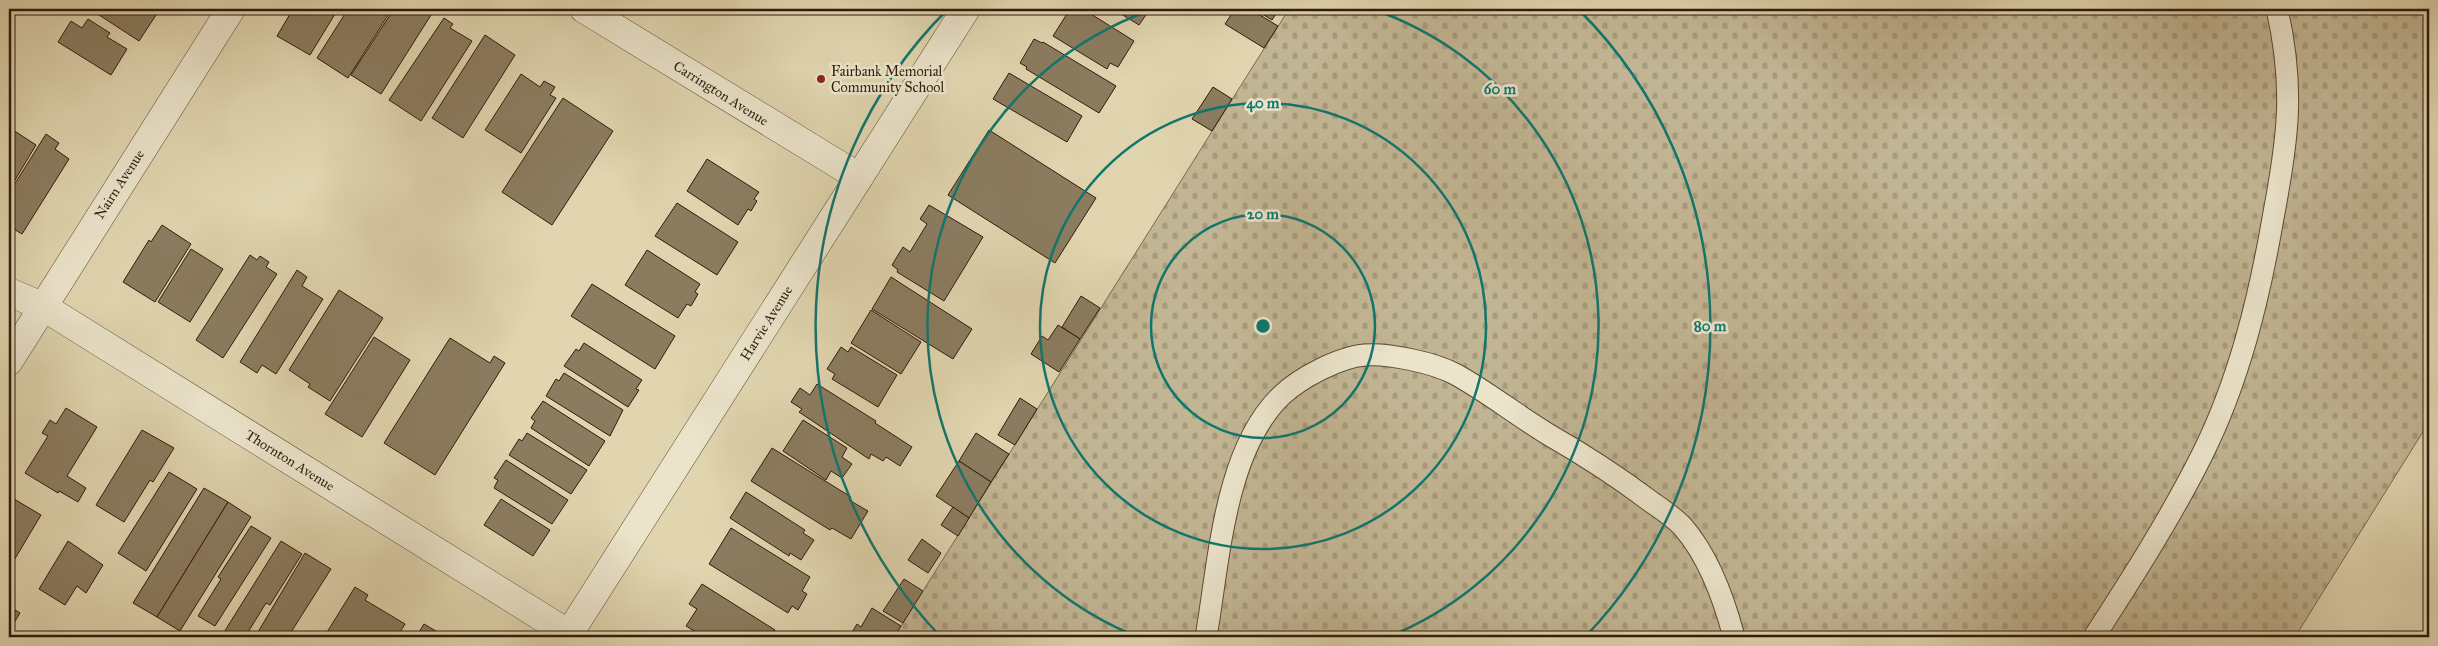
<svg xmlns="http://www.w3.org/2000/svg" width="2438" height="646" font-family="'IM FELL Great Primer',serif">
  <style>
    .cemetery { fill: url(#cemetery-stones); stroke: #78684e }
    .building { fill: #8b7c60; stroke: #2f1b0a }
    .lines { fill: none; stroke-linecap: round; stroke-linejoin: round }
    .lane-casing { stroke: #5b4a33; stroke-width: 23 }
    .street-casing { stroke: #5b4a33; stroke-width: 29 }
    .lane { stroke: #ebe4cb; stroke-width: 21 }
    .street { stroke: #ebe4cb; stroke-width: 28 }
    .ring { fill: none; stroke: #0f766e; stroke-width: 2.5 }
    .poi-dot { fill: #8f2418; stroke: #ebe4cb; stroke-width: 2 }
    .labels { text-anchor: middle; stroke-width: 5; stroke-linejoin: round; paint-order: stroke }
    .poi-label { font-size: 14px; fill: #2f1b0a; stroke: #ebe4cb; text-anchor: start }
    .street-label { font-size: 14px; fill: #2f1b0a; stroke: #ebe4cb }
    .centre { fill: #0f766e; stroke: #ebe4cb; stroke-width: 2.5 }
    .ring-label { font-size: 15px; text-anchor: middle; font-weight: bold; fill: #0f766e; stroke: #ebe4cb; stroke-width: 5; stroke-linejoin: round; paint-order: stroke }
  </style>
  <defs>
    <pattern id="cemetery-stones" width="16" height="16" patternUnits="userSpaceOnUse" patternTransform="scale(1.25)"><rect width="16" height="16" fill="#c2b593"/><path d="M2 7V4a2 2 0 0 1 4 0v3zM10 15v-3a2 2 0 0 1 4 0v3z" fill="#a79b7d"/></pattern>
  </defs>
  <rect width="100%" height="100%" fill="#e0d5af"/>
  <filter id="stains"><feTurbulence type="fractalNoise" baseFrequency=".004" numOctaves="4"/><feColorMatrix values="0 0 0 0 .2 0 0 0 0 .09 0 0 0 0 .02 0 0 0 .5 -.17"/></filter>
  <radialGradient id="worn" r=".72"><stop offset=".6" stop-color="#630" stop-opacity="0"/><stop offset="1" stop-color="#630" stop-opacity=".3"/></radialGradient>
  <path class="cemetery" d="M1289,9h1140v413l-134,215h-1401z"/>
  <g class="building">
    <path d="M99,9h54l5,3 -19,29 -43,-28z"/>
    <path d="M293,9h45l-28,46 -33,-19z"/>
    <path d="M348,9h44l-44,69 -31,-20z"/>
    <path d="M394,9h38l-3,4 2,2 -50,79 -30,-19z"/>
    <path d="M1070,9h13l51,32 -16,26 -8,-4 -3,6 -54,-33z"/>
    <path d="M1113,9h37l-11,16z"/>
    <path d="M1235,9h15l28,17 -14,22 -39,-24z"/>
    <path d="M1254,9h25l-7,11z"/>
    <path d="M444,18l9,6 -3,4 22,13 -51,80 -32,-21z"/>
    <path d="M88,19l22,14 -3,4 20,12 -16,26 -53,-33 13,-21 11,7z"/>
    <path d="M485,35l30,20 -52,83 -31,-20z"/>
    <path d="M1034,39l8,4 1,-1 73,44 -17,27 -73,-44 1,-2 -7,-4z"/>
    <path d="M1009,73l73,43 -15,26 -74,-43z"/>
    <path d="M521,74l19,13 4,-6 11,6 -5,8 6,3 -35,55 -36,-23z"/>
    <path d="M1213,87l19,12 -20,32 -20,-12z"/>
    <path d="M563,98l50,33 -61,94 -50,-33z"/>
    <path d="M10,128l26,17 -27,45v-60z"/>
    <path d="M989,130l107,68 -41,65 -107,-68z"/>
    <path d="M46,134l13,9 -4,6 14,10 -47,75 -13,-8v-33z"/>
    <path d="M707,159l52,33 -5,7 3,2 -6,10 -3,-2 -10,16 -51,-34z"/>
    <path d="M677,203l61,39 -21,33 -62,-39z"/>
    <path d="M929,205l54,32 -39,64 -47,-29 1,-2 -6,-5 11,-18 7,5 17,-28 -7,-5z"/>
    <path d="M162,225l29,19 -36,58 -32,-20 26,-42 2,2z"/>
    <path d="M191,249l32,20 -33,53 -32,-20z"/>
    <path d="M647,250l53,34 -5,8 3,2 -7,12 -4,-2 -9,14 -53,-33z"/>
    <path d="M250,255l7,5 3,-4 9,6 -3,5 11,7 -54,84 -27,-18z"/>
    <path d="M297,270l10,7 -5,9 21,13 -47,75 -14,-9 -5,8 -17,-11z"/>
    <path d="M891,277l81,52 -19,30 -81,-50z"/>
    <path d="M592,284l83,52 -20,33 -84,-53z"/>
    <path d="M339,290l44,28 -53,83 -22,-14 2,-3 -21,-14z"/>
    <path d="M1081,296l19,12 -20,31 -18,-12z"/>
    <path d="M871,310l50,32 -20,32 -50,-31z"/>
    <path d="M1058,325l22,14 -21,33 -28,-18 11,-18 6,4z"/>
    <path d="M374,337l36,23 -48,77 -37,-23z"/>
    <path d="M450,338l40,25 4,-7 11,7 -70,112 -51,-32z"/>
    <path d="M584,343l58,37 -6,9 3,1 -11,17 -64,-41 12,-17 3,2z"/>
    <path d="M841,347l7,5 3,-5 46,28 -19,32 -46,-28 3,-5 -8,-5z"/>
    <path d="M564,373l59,37 -13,26 -64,-40 10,-17 3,2z"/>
    <path d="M817,384l59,37 -1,2 37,24 -12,19 -14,-9 -3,4 -12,-7 -2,5 -70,-47 3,-3 -11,-7 9,-14 10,7z"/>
    <path d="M1020,398l17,11 -22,36 -17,-10z"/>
    <path d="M543,401l62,40 -16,25 -58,-38 4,-7 -4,-3z"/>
    <path d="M66,408l31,19 -30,49 19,12 -8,14 -19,-11 -1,2 -33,-20 23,-37 -6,-3 8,-13 6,4z"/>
    <path d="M803,420l44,28 -5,9 10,7 -10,14 -11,-7 -5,9 -43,-29z"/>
    <path d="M142,430l32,18 -21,34 -3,-2 -26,42 -28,-17z"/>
    <path d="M527,433l60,37 -16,24 -62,-39 10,-16 3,2z"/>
    <path d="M976,433l33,21 -18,28 -32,-21z"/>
    <path d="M772,448l79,49 -2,3 19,11 -17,28 -19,-11 -2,2 -79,-49z"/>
    <path d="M506,460l62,40 -16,24 -58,-36 4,-8 -4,-2z"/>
    <path d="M959,461l32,21 -22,36 -33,-22z"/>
    <path d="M169,472l28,17 -51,82 -28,-18z"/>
    <path d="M204,488l24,14 -71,115 -24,-14z"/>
    <path d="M746,492l59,38 -2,3 11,7 -13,20 -11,-7 -1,3 -59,-38z"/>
    <path d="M9,496l32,19 -31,52h-1z"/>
    <path d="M501,499l49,31 -17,26 -49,-31z"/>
    <path d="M228,502l23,15 -71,114 -23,-14z"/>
    <path d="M953,507l16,11 -11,18 -17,-11z"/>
    <path d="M251,526l20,12 -56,88 -17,-10 23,-37 -3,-2z"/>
    <path d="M731,528l79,49 -8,14 5,3 -9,16 -6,-4 -4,7 -79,-49z"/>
    <path d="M922,539l19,14 -13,20 -20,-13z"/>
    <path d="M68,541l35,24 -17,28 -9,-7 -12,19 -26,-16z"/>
    <path d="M281,541l21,13 -32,51 -4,-2 -21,34h-24z"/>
    <path d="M305,553l26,16 -43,68h-33z"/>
    <path d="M904,579l19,12 -20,32 -20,-12z"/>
    <path d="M702,584l73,46 -4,7h-67l-18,-11 11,-17 -8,-5z"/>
    <path d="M355,587l13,8 -3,5 40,24 -8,13h-73z"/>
    <path d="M9,606l11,7 -11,18z"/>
    <path d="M872,608l29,18 -7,11h-45l8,-13 4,3z"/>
    <path d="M424,624l22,13h-30z"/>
  </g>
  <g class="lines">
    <g class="lane-casing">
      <g id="lane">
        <path d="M1206,637c13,-74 18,-187 76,-242 18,-17 57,-38 83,-40 24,-2 69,8 90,19 33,18 64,43 96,62 35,20 67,41 99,65 11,8 24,16 33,26 26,30 41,72 51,110"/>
        <path d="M2094,637c38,-59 76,-118 108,-182 37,-74 57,-156 71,-237 15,-79 22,-130 4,-209"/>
      </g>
    </g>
    <g class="street-casing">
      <g id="street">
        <path d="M584,9l275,168"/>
        <path d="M9,292l33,14 527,328"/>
        <path d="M9,361l222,-352"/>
        <path d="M567,637l399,-628"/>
      </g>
    </g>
    <use href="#lane" class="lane"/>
    <use href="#street" class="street"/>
  </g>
  <g class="ring">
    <circle cx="1263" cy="326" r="112"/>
    <circle cx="1263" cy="326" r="223"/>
    <path d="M1138 637A335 335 0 0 1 1154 9M1372 9A335 335 0 0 1 1388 637"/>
    <path d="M941 637A447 447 0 0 1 947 10M1579 10A447 447 0 0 1 1585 637"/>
  </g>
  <circle class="poi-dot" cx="821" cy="79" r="5"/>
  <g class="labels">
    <g class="poi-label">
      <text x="831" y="76">Fairbank Memorial<tspan x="831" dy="16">Community School</tspan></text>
    </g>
    <g class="street-label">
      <text transform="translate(721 93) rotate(32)" y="5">Carrington Avenue</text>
      <text transform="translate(119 184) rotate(-57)" y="5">Nairn Avenue</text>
      <text transform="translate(766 323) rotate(-58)" y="5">Harvie Avenue</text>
      <text transform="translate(290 460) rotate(32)" y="5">Thornton Avenue</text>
    </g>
  </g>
  <circle cx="1263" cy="326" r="8" class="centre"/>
  <g class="ring-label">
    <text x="1500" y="94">60 m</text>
    <text x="1263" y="108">40 m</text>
    <text x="1263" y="219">20 m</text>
    <text x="1710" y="331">80 m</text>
  </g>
  <rect width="2438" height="646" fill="none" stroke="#e0d5af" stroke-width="30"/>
  <rect x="10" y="10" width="2418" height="626" fill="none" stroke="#2f1b0a" stroke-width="2.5"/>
  <rect x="15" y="15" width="2408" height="616" fill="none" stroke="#2f1b0a"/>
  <rect width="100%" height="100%" filter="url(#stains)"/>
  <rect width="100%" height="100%" fill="url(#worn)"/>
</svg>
